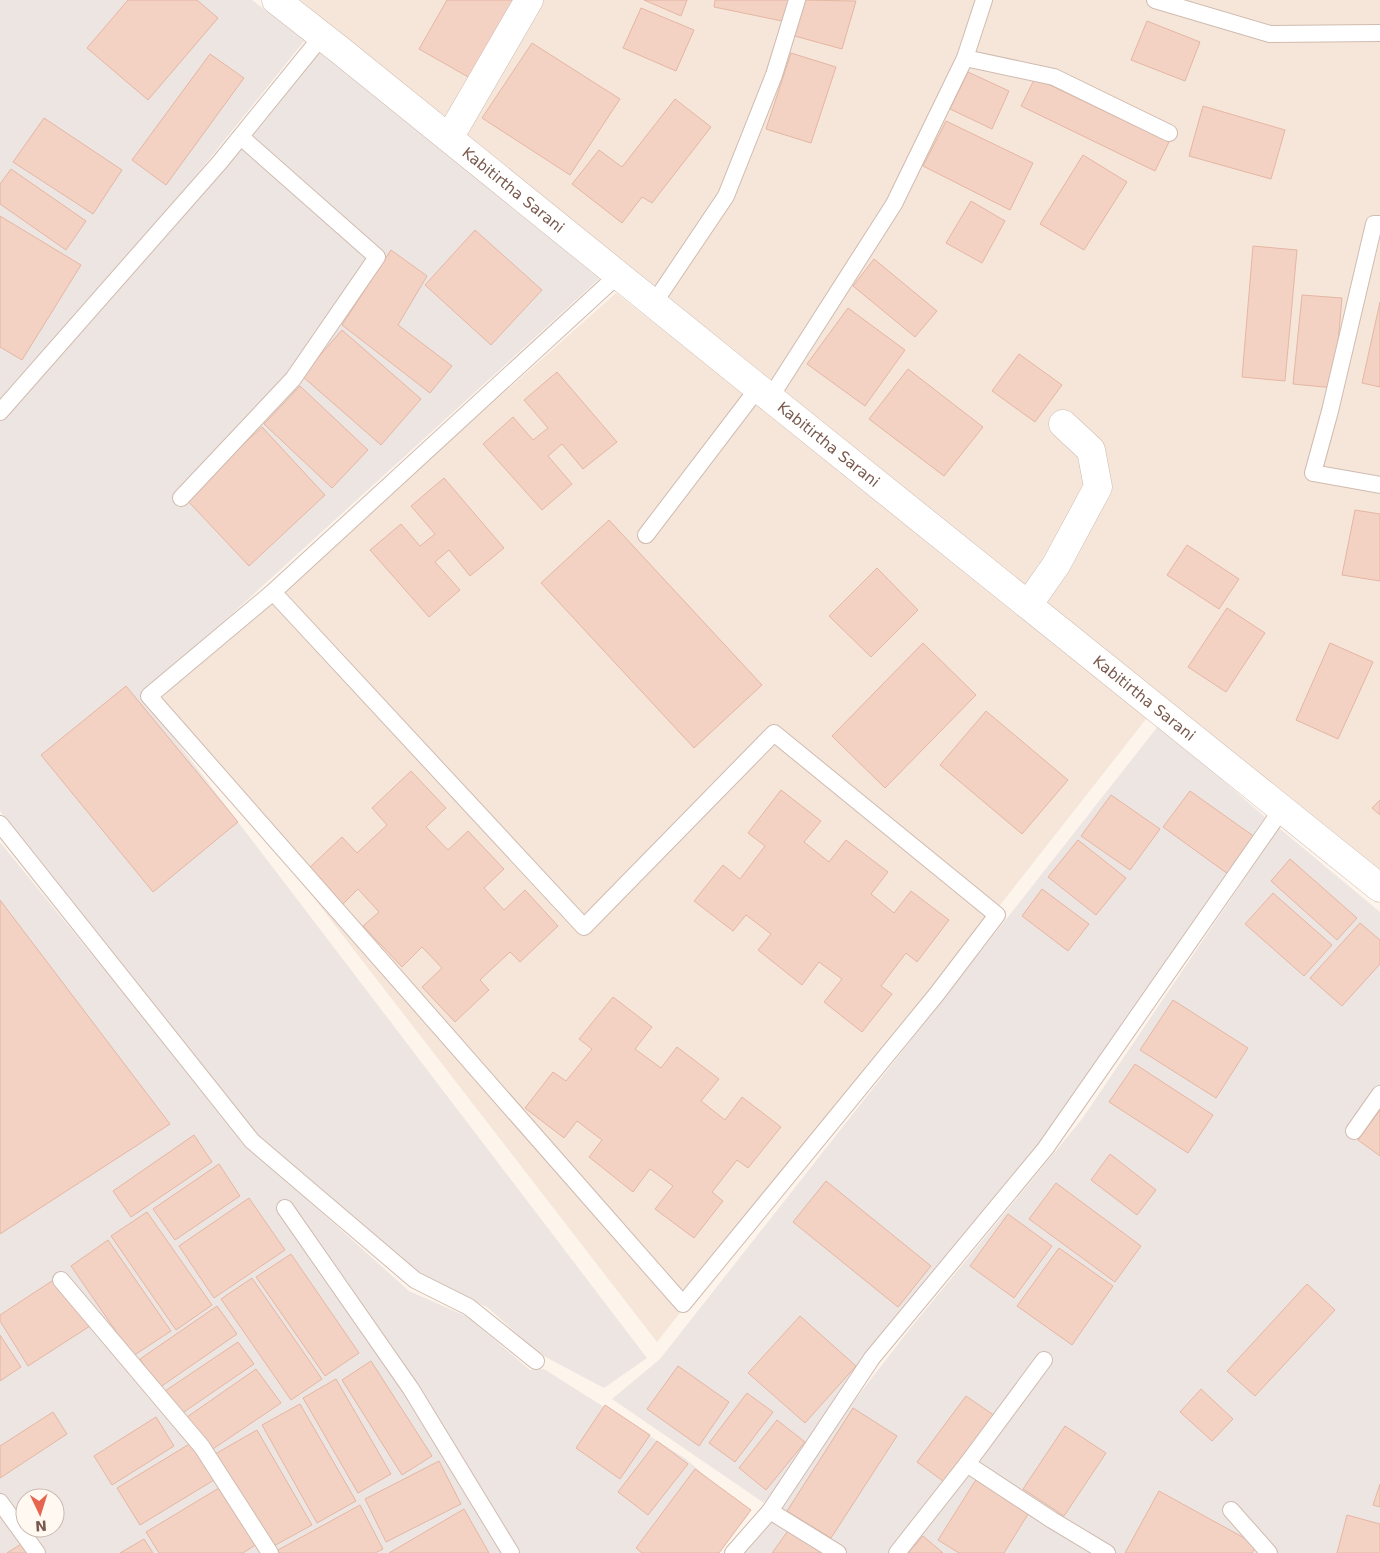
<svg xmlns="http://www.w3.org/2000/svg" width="1380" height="1553" font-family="'DejaVu Sans',sans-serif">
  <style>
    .residential { fill: #f5e6d9 }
    .industrial { fill: #ede5e1; fill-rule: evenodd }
    .building { fill: #f3d1c3; stroke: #e5b6a3 }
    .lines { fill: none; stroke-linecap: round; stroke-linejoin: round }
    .lane-casing { stroke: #d0bbb0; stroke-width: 18 }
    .street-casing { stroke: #d0bbb0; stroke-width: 29 }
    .lane { stroke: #fff; stroke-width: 16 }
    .street { stroke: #fff; stroke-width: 28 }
    .labels { text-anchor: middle; stroke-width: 4.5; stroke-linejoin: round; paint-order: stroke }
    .street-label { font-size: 15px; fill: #79594d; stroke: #fff9f2 }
  </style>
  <rect width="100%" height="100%" fill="#fdf4eb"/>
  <g class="residential">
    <path d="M288,0h1092v870l-211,-167z"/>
    <path d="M616,293l534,421 -493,628 -497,-643z"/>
  </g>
  <g class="industrial">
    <path d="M0,0h252l53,40 -148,184 -157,175z"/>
    <path d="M324,47l276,231 -458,418 505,662 -43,30 -64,-34 -53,-47 -60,-27 -170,-141 -257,-328v-398z"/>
    <path d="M1159,725l106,92 -223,323 -278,363 -152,-104 48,-40z"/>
    <path d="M1279,828l101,84v641h-644l173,-223 173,-211z"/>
    <path d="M0,842l248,304 161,145 59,26 62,53 14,-1 142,90 63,55 -32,39h-717zM25,1498h30v30h-30z"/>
  </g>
  <g class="building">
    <path d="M128,0h69l21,18 -70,82 -61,-52z"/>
    <path d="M447,0h68l-45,78 -51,-29z"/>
    <path d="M644,0h43l-6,16z"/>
    <path d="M715,0h76l-4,22 -73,-15z"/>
    <path d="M801,0l55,1 -14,48 -51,-14z"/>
    <path d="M641,8l53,22 -18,41 -53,-23z"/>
    <path d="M1147,21l53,21 -15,39 -54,-21z"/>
    <path d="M532,43l88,56 -50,76 -88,-57z"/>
    <path d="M791,53l45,14 -25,76 -45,-14z"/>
    <path d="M210,54l34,24 -78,107 -34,-25z"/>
    <path d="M968,72l41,19 -17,38 -42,-20z"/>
    <path d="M1035,78l134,64 -14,29 -134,-65z"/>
    <path d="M675,99l36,28 -59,76 -10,-6 -20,26 -50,-39 27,-34 23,17z"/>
    <path d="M1203,106l82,24 -14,49 -82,-23z"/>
    <path d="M44,118l78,52 -29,44 -80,-52z"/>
    <path d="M946,121l87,42 -23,47 -87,-44z"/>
    <path d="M1083,155l44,27 -43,68 -44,-26z"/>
    <path d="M11,169l75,52 -20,29 -66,-46v-20z"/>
    <path d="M971,201l34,20 -23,42 -36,-20z"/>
    <path d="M0,216l81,49 -59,95 -22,-13z"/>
    <path d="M475,230l67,60 -51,55 -66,-60z"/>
    <path d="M1253,246l44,4 -12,131 -43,-4z"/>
    <path d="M391,250l36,26 -29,49 54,41 -22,27 -88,-68z"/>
    <path d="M874,259l63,52 -22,26 -62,-51z"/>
    <path d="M1302,295l40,3 -8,90 -41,-4z"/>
    <path d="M1380,302v85l-18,-4z"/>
    <path d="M848,308l57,42 -40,56 -58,-42z"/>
    <path d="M342,330l79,69 -40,46 -79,-69z"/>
    <path d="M1019,354l43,31 -27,37 -43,-31z"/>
    <path d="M908,369l75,58 -39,49 -75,-57z"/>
    <path d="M557,372l60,70 -34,27 -21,-25 -14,12 24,28 -30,26 -59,-66 30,-27 20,23 15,-12 -24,-28z"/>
    <path d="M300,386l68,64 -36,38 -68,-64z"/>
    <path d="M262,427l63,68 -76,71 -64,-68z"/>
    <path d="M444,478l60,70 -34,28 -21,-26 -14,12 25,28 -31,27 -59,-67 31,-26 19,22 15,-12 -24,-28z"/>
    <path d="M1355,510l25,4v67l-38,-6z"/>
    <path d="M609,520l153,165 -68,63 -153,-165z"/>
    <path d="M1187,545l52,34 -20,30 -52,-34z"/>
    <path d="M877,568l41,42 -47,47 -42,-41z"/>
    <path d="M1227,608l38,25 -39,59 -38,-25z"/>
    <path d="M923,643l53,52 -91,93 -53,-52z"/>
    <path d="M1330,643l43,19 -35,77 -42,-19z"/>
    <path d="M126,686l112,136 -85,70 -112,-137z"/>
    <path d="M986,711l82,69 -46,54 -82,-69z"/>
    <path d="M411,771l35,37 -20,19 22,23 20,-19 36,38 -20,19 20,22 21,-20 33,36 -38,36 -10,-10 -30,28 9,10 -34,32 -33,-35 20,-19 -20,-21 -20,20 -39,-41 16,-14 -21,-23 -16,16 -34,-36 34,-32 15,16 30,-28 -15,-17z"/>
    <path d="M781,790l40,31 -17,21 25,20 17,-22 42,32 -17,22 23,19 17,-22 38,29 -32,42 -11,-9 -25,33 11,8 -30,38 -38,-30 18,-23 -23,-17 -17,23 -44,-35 13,-16 -25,-19 -13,16 -39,-30 29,-36 17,14 25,-33 -17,-13z"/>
    <path d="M1190,791l69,49 -27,37 -69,-50z"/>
    <path d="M1111,795l49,34 -30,41 -49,-34z"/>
    <path d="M1380,800v15l-8,-7z"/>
    <path d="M1078,840l48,38 -30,37 -48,-38z"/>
    <path d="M1290,859l67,59 -20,22 -66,-59z"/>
    <path d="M1042,889l47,35 -21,27 -46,-35z"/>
    <path d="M1273,893l59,52 -28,31 -59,-52z"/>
    <path d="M0,900l170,224 -170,110z"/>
    <path d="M1360,923l20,17v24l-38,42 -32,-28z"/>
    <path d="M613,997l39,30 -17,22 26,19 16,-21 42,32 -18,22 24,19 17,-23 39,30 -33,41 -11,-8 -25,32 11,9 -29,37 -39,-29 18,-23 -23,-17 -17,23 -44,-35 13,-17 -25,-19 -13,17 -39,-30 28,-36 13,9 26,-32 -13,-10z"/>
    <path d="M1173,1000l75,48 -32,50 -76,-48z"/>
    <path d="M1135,1064l78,51 -25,38 -79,-51z"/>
    <path d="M1380,1110v46l-22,-16z"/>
    <path d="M194,1135l18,27 -81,55 -18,-26z"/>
    <path d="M1110,1154l46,36 -19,25 -46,-35z"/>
    <path d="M219,1164l21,32 -65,44 -22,-31z"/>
    <path d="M826,1181l105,85 -33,41 -105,-85z"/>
    <path d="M1056,1183l85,63 -26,36 -86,-63z"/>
    <path d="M249,1198l36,52 -71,48 -35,-52z"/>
    <path d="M147,1212l65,93 -36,25 -65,-94z"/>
    <path d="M1008,1214l44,32 -38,52 -44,-32z"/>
    <path d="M108,1240l63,91 -38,25 -62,-90z"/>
    <path d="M1059,1248l54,38 -41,59 -55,-39z"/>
    <path d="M291,1254l68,99 -34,23 -69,-99z"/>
    <path d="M58,1277l32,49 -62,40 -28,-45v-6z"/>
    <path d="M252,1278l70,101 -31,21 -70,-101z"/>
    <path d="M1307,1284l28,26 -80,86 -28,-25z"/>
    <path d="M217,1306l20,28 -78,54 -19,-29z"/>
    <path d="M800,1316l56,50 -51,57 -57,-50z"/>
    <path d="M0,1335l21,32 -21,14z"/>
    <path d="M238,1342l16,22 -73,50 -16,-23z"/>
    <path d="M371,1361l61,95 -30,19 -60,-95z"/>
    <path d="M678,1366l51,36 -30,44 -52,-37z"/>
    <path d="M256,1369l25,34 -71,48 -23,-34z"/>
    <path d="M336,1379l55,95 -33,19 -55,-95z"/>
    <path d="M1201,1389l32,30 -21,22 -32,-29z"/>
    <path d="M747,1393l26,19 -38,50 -26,-19z"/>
    <path d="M966,1396l29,20 -48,68 -30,-22z"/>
    <path d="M300,1404l56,97 -39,22 -55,-98z"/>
    <path d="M605,1405l45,30 -30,44 -44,-31z"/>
    <path d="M853,1408l44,28 -66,102 -44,-27z"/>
    <path d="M53,1412l14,22 -67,44v-32z"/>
    <path d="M156,1417l18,29 -62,39 -18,-29z"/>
    <path d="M777,1420l28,22 -39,48 -27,-22z"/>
    <path d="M1065,1426l41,27 -42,63 -41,-27z"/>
    <path d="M257,1430l55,95 -42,23 -55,-94z"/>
    <path d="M196,1440l23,37 -79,48 -23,-37z"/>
    <path d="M657,1441l31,23 -40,51 -30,-23z"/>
    <path d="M439,1461l22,43 -75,38 -21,-43z"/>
    <path d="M695,1469l56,41 -32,43h-77l-6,-5z"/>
    <path d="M977,1478l53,33 -26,42h-45l-21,-13z"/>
    <path d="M1380,1484v23l-7,-2z"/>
    <path d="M224,1485l36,57 -17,11h-84l-13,-21z"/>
    <path d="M1159,1491l98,54 -5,8h-127z"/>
    <path d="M360,1505l23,44 -8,4h-96l-1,-3z"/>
    <path d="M464,1509l25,44h-100z"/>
    <path d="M1347,1515l33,9v29h-43z"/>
    <path d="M790,1528l35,25h-53z"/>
    <path d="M923,1536l20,17h-35z"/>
    <path d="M144,1539l9,14h-33z"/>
    <path d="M24,1542l8,11h-25z"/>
  </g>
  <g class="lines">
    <g class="lane-casing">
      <g id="lane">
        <path d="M1155,0l115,34 110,-1"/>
        <path d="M965,58l89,19 115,56"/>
        <path d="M1380,224h-6l-44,187 -17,62 67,12"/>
        <path d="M654,303l72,-107 48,-121 23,-75"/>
        <path d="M770,398l124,-194 71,-146 19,-58"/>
        <path d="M0,412l220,-250 102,-126"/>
        <path d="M181,498l112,-119 84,-122 -136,-120"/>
        <path d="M646,535l112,-147"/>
        <path d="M273,592l311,335 190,-194 223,182 -61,80 -253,309 -534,-608 124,-104 345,-317"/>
        <path d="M0,824l252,317 163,139 54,27 67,54"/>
        <path d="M1354,1131l26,-37"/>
        <path d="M285,1208l126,181 100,164"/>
        <path d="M61,1280l141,167 68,106"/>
        <path d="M967,1464l85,56 55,33"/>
        <path d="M0,1502l37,51"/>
        <path d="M1231,1510l38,43"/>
        <path d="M770,1511l68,42"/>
        <path d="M733,1553l37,-42 102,-153 173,-209 237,-340"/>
        <path d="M897,1553l70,-89 77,-104"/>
      </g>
    </g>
    <g class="street-casing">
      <g id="street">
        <path id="s1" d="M276,0l65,51 417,337 622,500"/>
        <path d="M449,138l80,-138"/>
        <path d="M1028,605l28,-40 42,-78 -7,-37 -28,-26"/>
      </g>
    </g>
    <use href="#lane" class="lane"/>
    <use href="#street" class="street"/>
  </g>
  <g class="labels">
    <g class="street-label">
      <text dy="5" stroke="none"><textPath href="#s1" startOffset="304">Kabitirtha Sarani</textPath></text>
      <text dy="5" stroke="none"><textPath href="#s1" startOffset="709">Kabitirtha Sarani</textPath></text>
      <text dy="5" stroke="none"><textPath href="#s1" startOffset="1114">Kabitirtha Sarani</textPath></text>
    </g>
  </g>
  <g transform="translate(40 1513) rotate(176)"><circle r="24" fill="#fff9f2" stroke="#c9b9b0"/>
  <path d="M0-4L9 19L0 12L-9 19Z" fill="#e66551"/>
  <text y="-8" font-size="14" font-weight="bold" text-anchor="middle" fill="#79594d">N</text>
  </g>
</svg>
